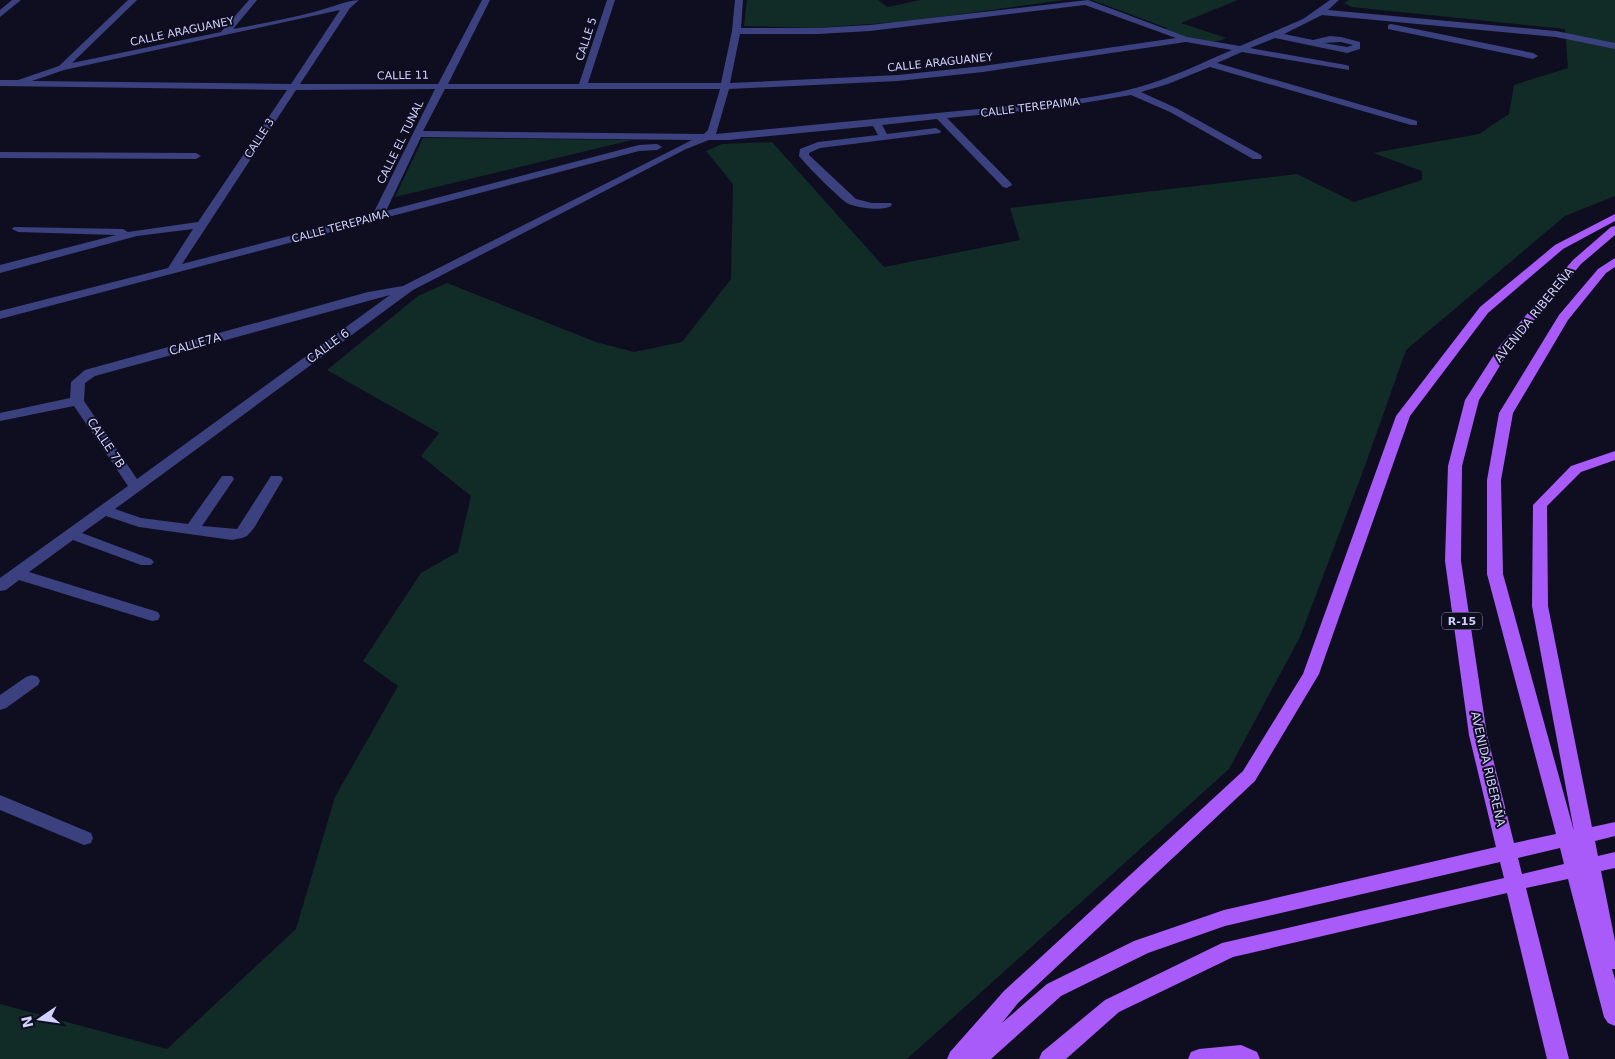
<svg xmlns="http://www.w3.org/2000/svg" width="1615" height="1059" font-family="'DejaVu Sans',sans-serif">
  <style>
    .green { fill: #112b27 }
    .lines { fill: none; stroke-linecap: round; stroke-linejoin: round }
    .minor { fill: #3b417e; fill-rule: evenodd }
    .major { fill: #a95bf9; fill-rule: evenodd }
    .labels { text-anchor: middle; stroke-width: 4; stroke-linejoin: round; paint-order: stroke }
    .far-street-label { font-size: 11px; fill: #d0d1fd; stroke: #0f0e21 }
    .shield { fill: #0f0e21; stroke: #9696bb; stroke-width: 1 }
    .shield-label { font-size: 11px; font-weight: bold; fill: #d0d1fd }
    .street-label { font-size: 12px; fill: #d0d1fd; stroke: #0f0e21 }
  </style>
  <rect width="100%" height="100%" fill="#0f0e21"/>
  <g class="green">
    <path d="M747,0h131l10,7 32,-7h144l-153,21 -95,7 -72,-2z"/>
    <path d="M1092,0h146l-57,23 45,15c-14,9 -46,-3 -61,-8l2,-2z"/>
    <path d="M1349,0h266v196l-50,20 -159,134 -40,113 -66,174 -71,132 -322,290h-907v-55l167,45 129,-120 39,-132 63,-111 -35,-25 58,-88 37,-21 13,-56 -50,-40 18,-23 -112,-63 91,-74 29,-13 149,59 38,10 48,-10 49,-63 2,-95 -27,-33 16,-7 50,-2 112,125 136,-27 -10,-32 287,-34 57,28 68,-22v-9l-49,-18 106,-19 30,-20 5,-29 54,-17 -3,-39 -213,-22 -8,-4z"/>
    <path d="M423,138l209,2 -237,57z"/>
  </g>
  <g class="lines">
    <g class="minor">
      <path d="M12,0h9l-21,17v-7z"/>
      <path d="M128,0h9l-65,63 149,-31 28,-32h8l-24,29c27,-5 54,-10 81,-17 13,-3 33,-12 45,-12l-9,8 -50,76h138l44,-84h8l-42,84h131l28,-84h8l-27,83h133l11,-52 3,-31h8l-2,28h77l52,-3 218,-25 99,37 53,9 63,-27 27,-19h9l-11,10 228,21 59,12v6l-59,-12 -234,-22 -38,19 29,6 17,-4 11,1 19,5v7l-13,4 -72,-15 -25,10 96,17 3,1v4l-107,-18 -25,11 200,58v4h-6l-201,-58 -42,17 -27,8 35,16 85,47 1,2 -1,2h-8l-83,-47 -39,-17 -78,13 -106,10 64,65 1,2 -5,3 -4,-1 -66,-68 -55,6 5,9 49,-6 5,3 -1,2 -120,15 -11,5v2l47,44 16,4h19l1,2c-7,7 -36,3 -45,-2 -10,-7 -40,-37 -48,-47l1,-7 18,-7 60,-7 -5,-9 -144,14h-20l-23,9 -273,141 -298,219 26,9 47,6 34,-48h10l2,3 -32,47 35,3 34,-53h10l2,3 -29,49 -7,8 -5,2 -10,2 -93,-13 -33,-11 -24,17 69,26 3,3 -3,3h-10l-68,-25 -44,32 129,40 2,4 -2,4 -6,1 -133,-41 -13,10 -6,1v-13l128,-92 -54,-80 -74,15v-8l70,-15 1,-16 14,-12 283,-78 35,-6 289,-146 -271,-3 -35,74 253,-66 18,-1 5,3 -5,3 -18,1 -639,168v-8l168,-43 25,-39 -56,7 -137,37v-8l116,-30 -98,-3 -6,-3 2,-2 109,2 5,3 70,-10 89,-132 -287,-4v-6h18l41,-14zM1085,5l91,33 -193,28 -85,9 -168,8 10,-49h78l52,-3zM340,10l-49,74 -259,-3 32,-11zM1186,42l46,8c-28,12 -55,25 -83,34 -31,10 -64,14 -96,18l-337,32 13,-45 169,-8 85,-9zM1341,42l12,3 -6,2 -23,-4zM435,89l-62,125 -191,50 114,-174zM445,89h275l-12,41 -4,4 -281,-3zM390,295l-253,184 -53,-78 1,-18 10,-7z"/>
      <path d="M1391,24l142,29 5,3 -5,3 -145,-30v-4z"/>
      <path d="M0,152l196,1 5,3 -5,3 -196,-1z"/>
      <path d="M32,675l6,2 2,4 -2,4 -32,23 -6,2v-15l26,-18z"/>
      <path d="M0,795l91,38 2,5 -2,5 -7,2 -84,-35z"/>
    </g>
    <g class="major">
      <path d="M1615,214v7l-52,28 -75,64 -78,103 -91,258 -64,107 -237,222 -16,20 45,-39 87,-43 90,-31 272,-63 -27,-112 -24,-174 3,-95 17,-66 34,-53 74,-87 38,-33 4,-1v9l-34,29 -71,85 -31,51 -17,66 -1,95 26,174 27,108 42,-9 -69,-260v-94l12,-67 60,-98 39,-46 17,-11v9l-9,6 -38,47 -55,93 -12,67 2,94 71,257 -42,-225 1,-101 38,-39 44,-15v9l-34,12 -34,34 1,100 44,221 23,-5v14l-20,5 3,15 17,-4v16l-14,3 14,70v28h-3l3,10v47l-7,-3 -4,-6 -36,-138 -42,9 43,171h-22l-40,-166 -274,64 -114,55 -53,47h-27l3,-7 63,-52 117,-57 282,-65 -4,-16 -275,64 -77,27 -87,43 -70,63h-44l3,-7 54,-61 239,-220 60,-97 93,-258 84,-109 75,-62zM1560,848l4,16 -42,10 -4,-16z"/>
      <path d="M1241,1045l16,7 3,7h-72l3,-7 8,-3z"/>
    </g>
  </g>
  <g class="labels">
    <g class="far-street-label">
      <text transform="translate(182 31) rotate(-12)" y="4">CALLE ARAGUANEY</text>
      <text transform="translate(586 39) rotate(-72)" y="4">CALLE 5</text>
      <text transform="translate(940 62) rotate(-6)" y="4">CALLE ARAGUANEY</text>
      <text transform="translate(403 75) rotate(-1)" y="4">CALLE 11</text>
      <text transform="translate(1030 107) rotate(-7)" y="4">CALLE TEREPAIMA</text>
      <text transform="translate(259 138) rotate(-57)" y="4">CALLE 3</text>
      <text transform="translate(400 142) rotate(-64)" y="4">CALLE EL TUNAL</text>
      <text transform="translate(340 226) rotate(-15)" y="4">CALLE TEREPAIMA</text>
    </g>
    <rect class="shield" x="1442" y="612.5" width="40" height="17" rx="4"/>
    <g class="shield-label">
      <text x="1462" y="625">R-15</text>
    </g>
    <g class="street-label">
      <text transform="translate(1534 315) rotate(-51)" y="4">AVENIDA RIBEREÑA</text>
      <text transform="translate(195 344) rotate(-16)" y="4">CALLE7A</text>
      <text transform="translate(328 346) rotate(-36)" y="4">CALLE 6</text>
      <text transform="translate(106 443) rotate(56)" y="4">CALLE 7B</text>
      <text transform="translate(1488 769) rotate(77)" y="4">AVENIDA RIBEREÑA</text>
    </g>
  </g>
  <g transform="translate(40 1019) rotate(257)" stroke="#0f0e21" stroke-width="4" paint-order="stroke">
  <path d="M0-4L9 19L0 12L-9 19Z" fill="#d0d1fd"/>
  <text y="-8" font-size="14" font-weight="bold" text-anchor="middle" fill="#d0d1fd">N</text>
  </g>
</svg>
